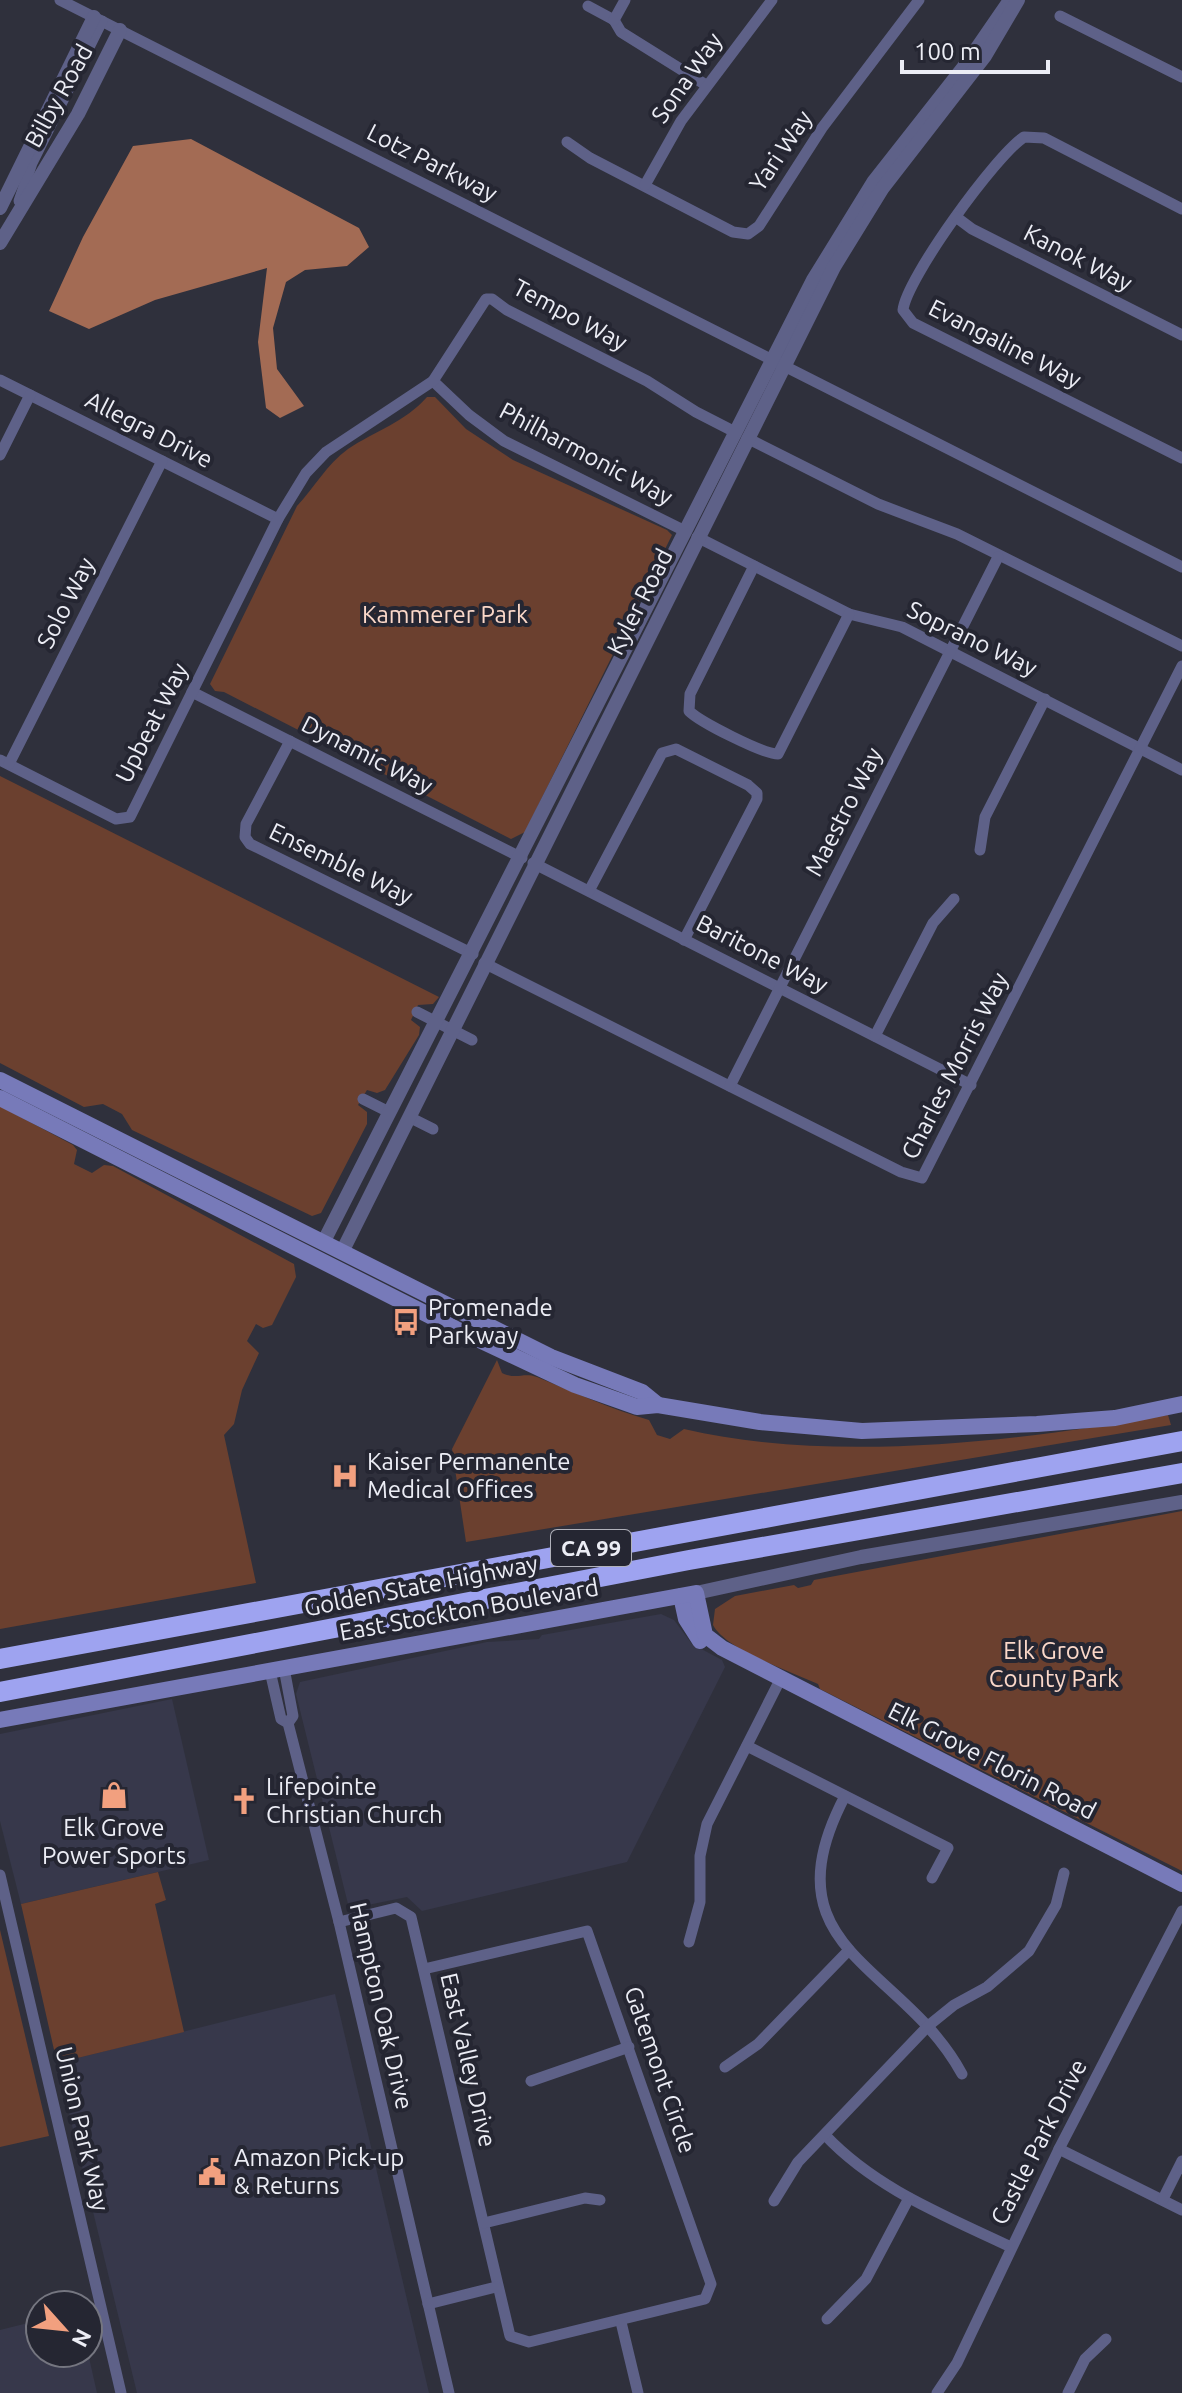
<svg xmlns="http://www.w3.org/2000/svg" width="1182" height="2393" font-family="Ubuntu,sans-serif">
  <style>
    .built { fill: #37384b }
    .green { fill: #6b402f }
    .water { fill: #a36b54 }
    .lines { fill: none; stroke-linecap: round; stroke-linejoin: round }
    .minor { stroke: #5e6188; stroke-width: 11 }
    .tertiary { stroke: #5e6188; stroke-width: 14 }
    .secondary { stroke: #777ab9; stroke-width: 16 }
    .motorway { stroke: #9ea3f0; stroke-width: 20 }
    .labels { text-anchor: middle; stroke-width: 8; stroke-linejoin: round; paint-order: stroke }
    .shield { fill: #252632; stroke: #b0b1ba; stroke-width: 2 }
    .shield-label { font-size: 22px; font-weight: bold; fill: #ecedf5 }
    .street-label { font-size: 24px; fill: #ecedf5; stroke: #252632 }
    .park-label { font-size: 24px; fill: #fbd8c9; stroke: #252632 }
    .poi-label { font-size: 24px; fill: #ecedf5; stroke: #252632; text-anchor: start }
  </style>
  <rect width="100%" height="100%" fill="#2f303c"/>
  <g class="built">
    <path d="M661,1614l13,6 18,24 30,16 3,7 -98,195 -205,49 -15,-14 -49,10 -10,-3 -52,-210 4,-12 187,-40 52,-3 3,-4z"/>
    <path d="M172,1699l37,161 -188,44 -21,-83v-87z"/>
    <path d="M335,1994l94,399h-292l-80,-330z"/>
    <path d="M40,2320v33h48l9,40h-97v-63z"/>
  </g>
  <g class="green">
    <path d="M427,397h8l31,32 47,31 154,70 5,5 -147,297 -14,7 -287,-147 -9,-1 -5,-7 87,-178c18,-19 29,-41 51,-57 27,-18 57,-27 79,-52z"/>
    <path d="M0,776l439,221 -6,7 -15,1 -7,15 9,7 -1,8 -34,55 -8,3 -10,-3 -9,15 9,7v12l-46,89 -9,3 -180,-86 -10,-16 -19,-10 -19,3 -84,-44z"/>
    <path d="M0,1106l73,39 4,5 -3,14 18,9 12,-8 9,1 181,98 2,13 -24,48 -9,3 -7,-4 -9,17 12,12 -17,37 -8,34 -10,11 32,148 -256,46z"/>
    <path d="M497,1360l5,13c15,7 21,-1 35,4 37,15 73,32 112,43l8,15 13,4 14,-10c151,35 333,12 484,-14l3,10 -705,117 -14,-93z"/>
    <path d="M1182,1511v360l-362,-182 -2,-5c-26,-12 -92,-34 -105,-59l2,-16 20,-13 59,-11 4,3 13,-3 3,-5z"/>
    <path d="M158,1872l8,28 -11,4 29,128 -127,31 -36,-159z"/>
    <path d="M0,1930l49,206 -49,11z"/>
  </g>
  <path class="water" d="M191,139l168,89 10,19 -22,19 -42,4 -19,12 -13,46 4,41 27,37 -24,12 -14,-10 -8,-66 9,-74 -112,32 -66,29 -40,-18 34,-74 50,-91z"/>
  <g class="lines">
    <g class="minor">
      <path d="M60,0l1122,567"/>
      <path d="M588,6l26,14"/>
      <path d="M1060,16l122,61"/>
      <path d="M614,20l7,12 85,53"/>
      <path d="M614,20l11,-20"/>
      <path d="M567,142l23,16 143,74 15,2 11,-8 63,-98 97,-128"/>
      <path d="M645,185l36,-64 91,-121"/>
      <path d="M19,201l13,-38 70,-142"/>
      <path d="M1182,209l-138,-71 -20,-1c-28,18 -118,142 -121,173l10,13 269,135"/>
      <path d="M956,217l16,12 210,106"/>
      <path d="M0,380l278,139"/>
      <path d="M433,381l36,34 35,26 181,90"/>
      <path d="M747,438l131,66 79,30 225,112"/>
      <path d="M0,455l30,-60"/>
      <path d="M697,537l152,77 53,13 280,143"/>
      <path d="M754,566l-64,128 -1,17c11,11 74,43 89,43l71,-140"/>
      <path d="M192,692l330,166"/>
      <path d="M290,741l-44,83 -1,13 5,7 223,110"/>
      <path d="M0,760l116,59 14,-2 148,-298 28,-46 20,-21 107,-71 53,-82h6l15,11 140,71 49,31 39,20"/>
      <path d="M9,764l153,-303"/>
      <path d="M980,850l5,-33 60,-118"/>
      <path d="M533,863l438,222"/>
      <path d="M589,891l73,-138 14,-4 72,36 9,8v6l-73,141"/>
      <path d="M484,963l417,209 21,6 260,-512"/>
      <path d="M417,1012l55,28"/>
      <path d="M875,1036l58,-113 21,-24"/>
      <path d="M730,1086l268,-529"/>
      <path d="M363,1099l26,13"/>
      <path d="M409,1117l24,12"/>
      <path d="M284,1668l9,48 -5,7"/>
      <path d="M270,1671l11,48 7,4 51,199 110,471"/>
      <path d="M747,1746l201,102 -16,30"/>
      <path d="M845,1796c-81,155 57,167 117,278"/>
      <path d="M0,1875l121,518"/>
      <path d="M339,1922l57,-14 15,9 99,419 19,6 176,-43 6,-15 -124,-353 -163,38"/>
      <path d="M689,1942l11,-40v-46l7,-32 73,-144"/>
      <path d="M725,2067l33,-23 91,-94"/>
      <path d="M531,2081l98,-34"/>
      <path d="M825,2135c51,54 119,80 186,112"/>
      <path d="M1059,2149l123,61"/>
      <path d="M1163,2199l19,-38"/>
      <path d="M774,2201l24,-39 130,-136 26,-21 33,-18 42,-36 27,-46 8,-32"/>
      <path d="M484,2223l101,-25 15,2"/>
      <path d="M428,2304l68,-17"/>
      <path d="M827,2319l39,-40 43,-81"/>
      <path d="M621,2322l17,71"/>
      <path d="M937,2393l20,-30 102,-214 123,-238"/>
      <path d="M1068,2393l17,-34 21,-20"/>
    </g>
    <g class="tertiary">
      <path d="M0,208l94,-191"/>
      <path d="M0,243l78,-129 42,-84"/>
      <path d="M324,1241l489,-961 61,-99 92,-117 44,-64"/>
      <path d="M343,1250l491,-983 48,-78 103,-133 33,-56"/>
      <path d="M696,1593l165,-36 321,-55"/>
    </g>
    <g class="secondary">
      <path d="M0,1080l551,277 91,35 16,13"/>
      <path d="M0,1098l456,231 119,56 62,22 21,-2 102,17 102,9 175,-7 78,-6 67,-14"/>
      <path d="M681,1596l5,23 14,22"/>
      <path d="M0,1720l696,-127 9,42 17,13 460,236"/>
    </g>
    <g class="motorway">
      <path d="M0,1659l1182,-218"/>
      <path d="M0,1692l689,-132 493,-87"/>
    </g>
  </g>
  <defs>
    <g id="bus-bare" transform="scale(2.16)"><path d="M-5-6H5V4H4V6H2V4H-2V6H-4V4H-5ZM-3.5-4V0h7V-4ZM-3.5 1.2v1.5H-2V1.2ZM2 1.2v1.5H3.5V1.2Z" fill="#f2a07f" stroke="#252632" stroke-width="2.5" paint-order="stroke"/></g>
    <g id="hospital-bare" transform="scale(2.16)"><path d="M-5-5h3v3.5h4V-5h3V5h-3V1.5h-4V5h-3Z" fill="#f2a07f" stroke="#252632" stroke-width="2.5" paint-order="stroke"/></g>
    <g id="shop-bare" transform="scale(2.16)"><path d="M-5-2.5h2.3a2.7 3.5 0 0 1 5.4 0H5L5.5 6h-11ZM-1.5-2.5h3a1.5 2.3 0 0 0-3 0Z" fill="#f2a07f" stroke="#252632" stroke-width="2.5" paint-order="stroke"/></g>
    <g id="church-bare" transform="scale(2.16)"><path d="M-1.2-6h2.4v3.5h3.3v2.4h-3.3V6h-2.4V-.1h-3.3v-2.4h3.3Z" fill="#f2a07f" stroke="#252632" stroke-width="2.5" paint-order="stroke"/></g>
    <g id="civic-bare" transform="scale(2.16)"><path d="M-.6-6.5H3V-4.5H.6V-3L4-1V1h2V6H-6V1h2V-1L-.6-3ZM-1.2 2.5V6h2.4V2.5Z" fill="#f2a07f" stroke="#252632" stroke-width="2.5" paint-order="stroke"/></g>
  </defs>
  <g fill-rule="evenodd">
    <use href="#bus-bare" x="406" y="1322"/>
    <use href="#hospital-bare" x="345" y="1476"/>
    <use href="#shop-bare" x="114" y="1795"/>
    <use href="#church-bare" x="244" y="1801"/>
    <use href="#civic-bare" x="212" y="2172"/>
  </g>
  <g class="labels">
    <rect class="shield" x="551" y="1530" width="80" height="36" rx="6"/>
    <g class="shield-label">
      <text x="591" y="1556">CA 99</text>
    </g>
    <g class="street-label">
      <text transform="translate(687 78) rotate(-55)" y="8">Sona Way</text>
      <text transform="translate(59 96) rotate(-61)" y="8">Bilby Road</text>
      <text transform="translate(781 151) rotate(-56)" y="8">Yari Way</text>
      <text transform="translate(432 163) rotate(27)" y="8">Lotz Parkway</text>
      <text transform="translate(1078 258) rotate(27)" y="8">Kanok Way</text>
      <text transform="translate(570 315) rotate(28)" y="8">Tempo Way</text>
      <text transform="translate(1005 344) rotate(27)" y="8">Evangaline Way</text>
      <text transform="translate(149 430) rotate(27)" y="8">Allegra Drive</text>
      <text transform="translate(586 454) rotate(28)" y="8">Philharmonic Way</text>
      <text transform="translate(640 602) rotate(-63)" y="8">Kyler Road</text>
      <text transform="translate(66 603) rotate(-63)" y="8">Solo Way</text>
      <text transform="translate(972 639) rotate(26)" y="8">Soprano Way</text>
      <text transform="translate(152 723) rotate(-63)" y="8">Upbeat Way</text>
      <text transform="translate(367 755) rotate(27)" y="8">Dynamic Way</text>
      <text transform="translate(844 812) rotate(-63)" y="8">Maestro Way</text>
      <text transform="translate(341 864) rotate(26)" y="8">Ensemble Way</text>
      <text transform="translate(762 954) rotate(27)" y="8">Baritone Way</text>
      <text transform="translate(955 1066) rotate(-63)" y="8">Charles Morris Way</text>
      <text transform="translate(421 1586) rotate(-11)" y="8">Golden State Highway</text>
      <text transform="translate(469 1610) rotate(-10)" y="8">East Stockton Boulevard</text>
      <text transform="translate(992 1761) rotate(27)" y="8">Elk Grove Florin Road</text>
      <text transform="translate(381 2006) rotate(77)" y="8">Hampton Oak Drive</text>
      <text transform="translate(468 2060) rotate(77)" y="8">East Valley Drive</text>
      <text transform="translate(660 2070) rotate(71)" y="8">Gatemont Circle</text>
      <text transform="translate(82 2129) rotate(77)" y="8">Union Park Way</text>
      <text transform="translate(1039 2142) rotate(-63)" y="8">Castle Park Drive</text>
    </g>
    <g class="park-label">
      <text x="445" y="623">Kammerer Park</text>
      <text x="1054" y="1659">Elk Grove<tspan x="1054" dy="28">County Park</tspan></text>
    </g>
    <g class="poi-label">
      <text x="428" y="1316">Promenade<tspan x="428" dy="28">Parkway</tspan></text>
      <text x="367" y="1470">Kaiser Permanente<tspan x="367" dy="28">Medical Offices</tspan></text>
      <text x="266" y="1795">Lifepointe<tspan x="266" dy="28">Christian Church</tspan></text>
      <text x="114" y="1836" text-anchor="middle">Elk Grove<tspan x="114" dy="28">Power Sports</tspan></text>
      <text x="234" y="2166">Amazon Pick-up<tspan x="234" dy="28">&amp; Returns</tspan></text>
    </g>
  </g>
  <g transform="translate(64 2329) rotate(117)"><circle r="38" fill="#252632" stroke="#757680" stroke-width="2"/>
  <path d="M0-6L14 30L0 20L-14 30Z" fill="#f2a07f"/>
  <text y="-12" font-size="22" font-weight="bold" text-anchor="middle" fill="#ecedf5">N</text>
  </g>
  <path d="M902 60v12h146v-12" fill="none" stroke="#ecedf5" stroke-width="4"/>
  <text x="914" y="60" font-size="24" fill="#ecedf5" stroke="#252632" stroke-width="6" paint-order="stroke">100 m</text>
</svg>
